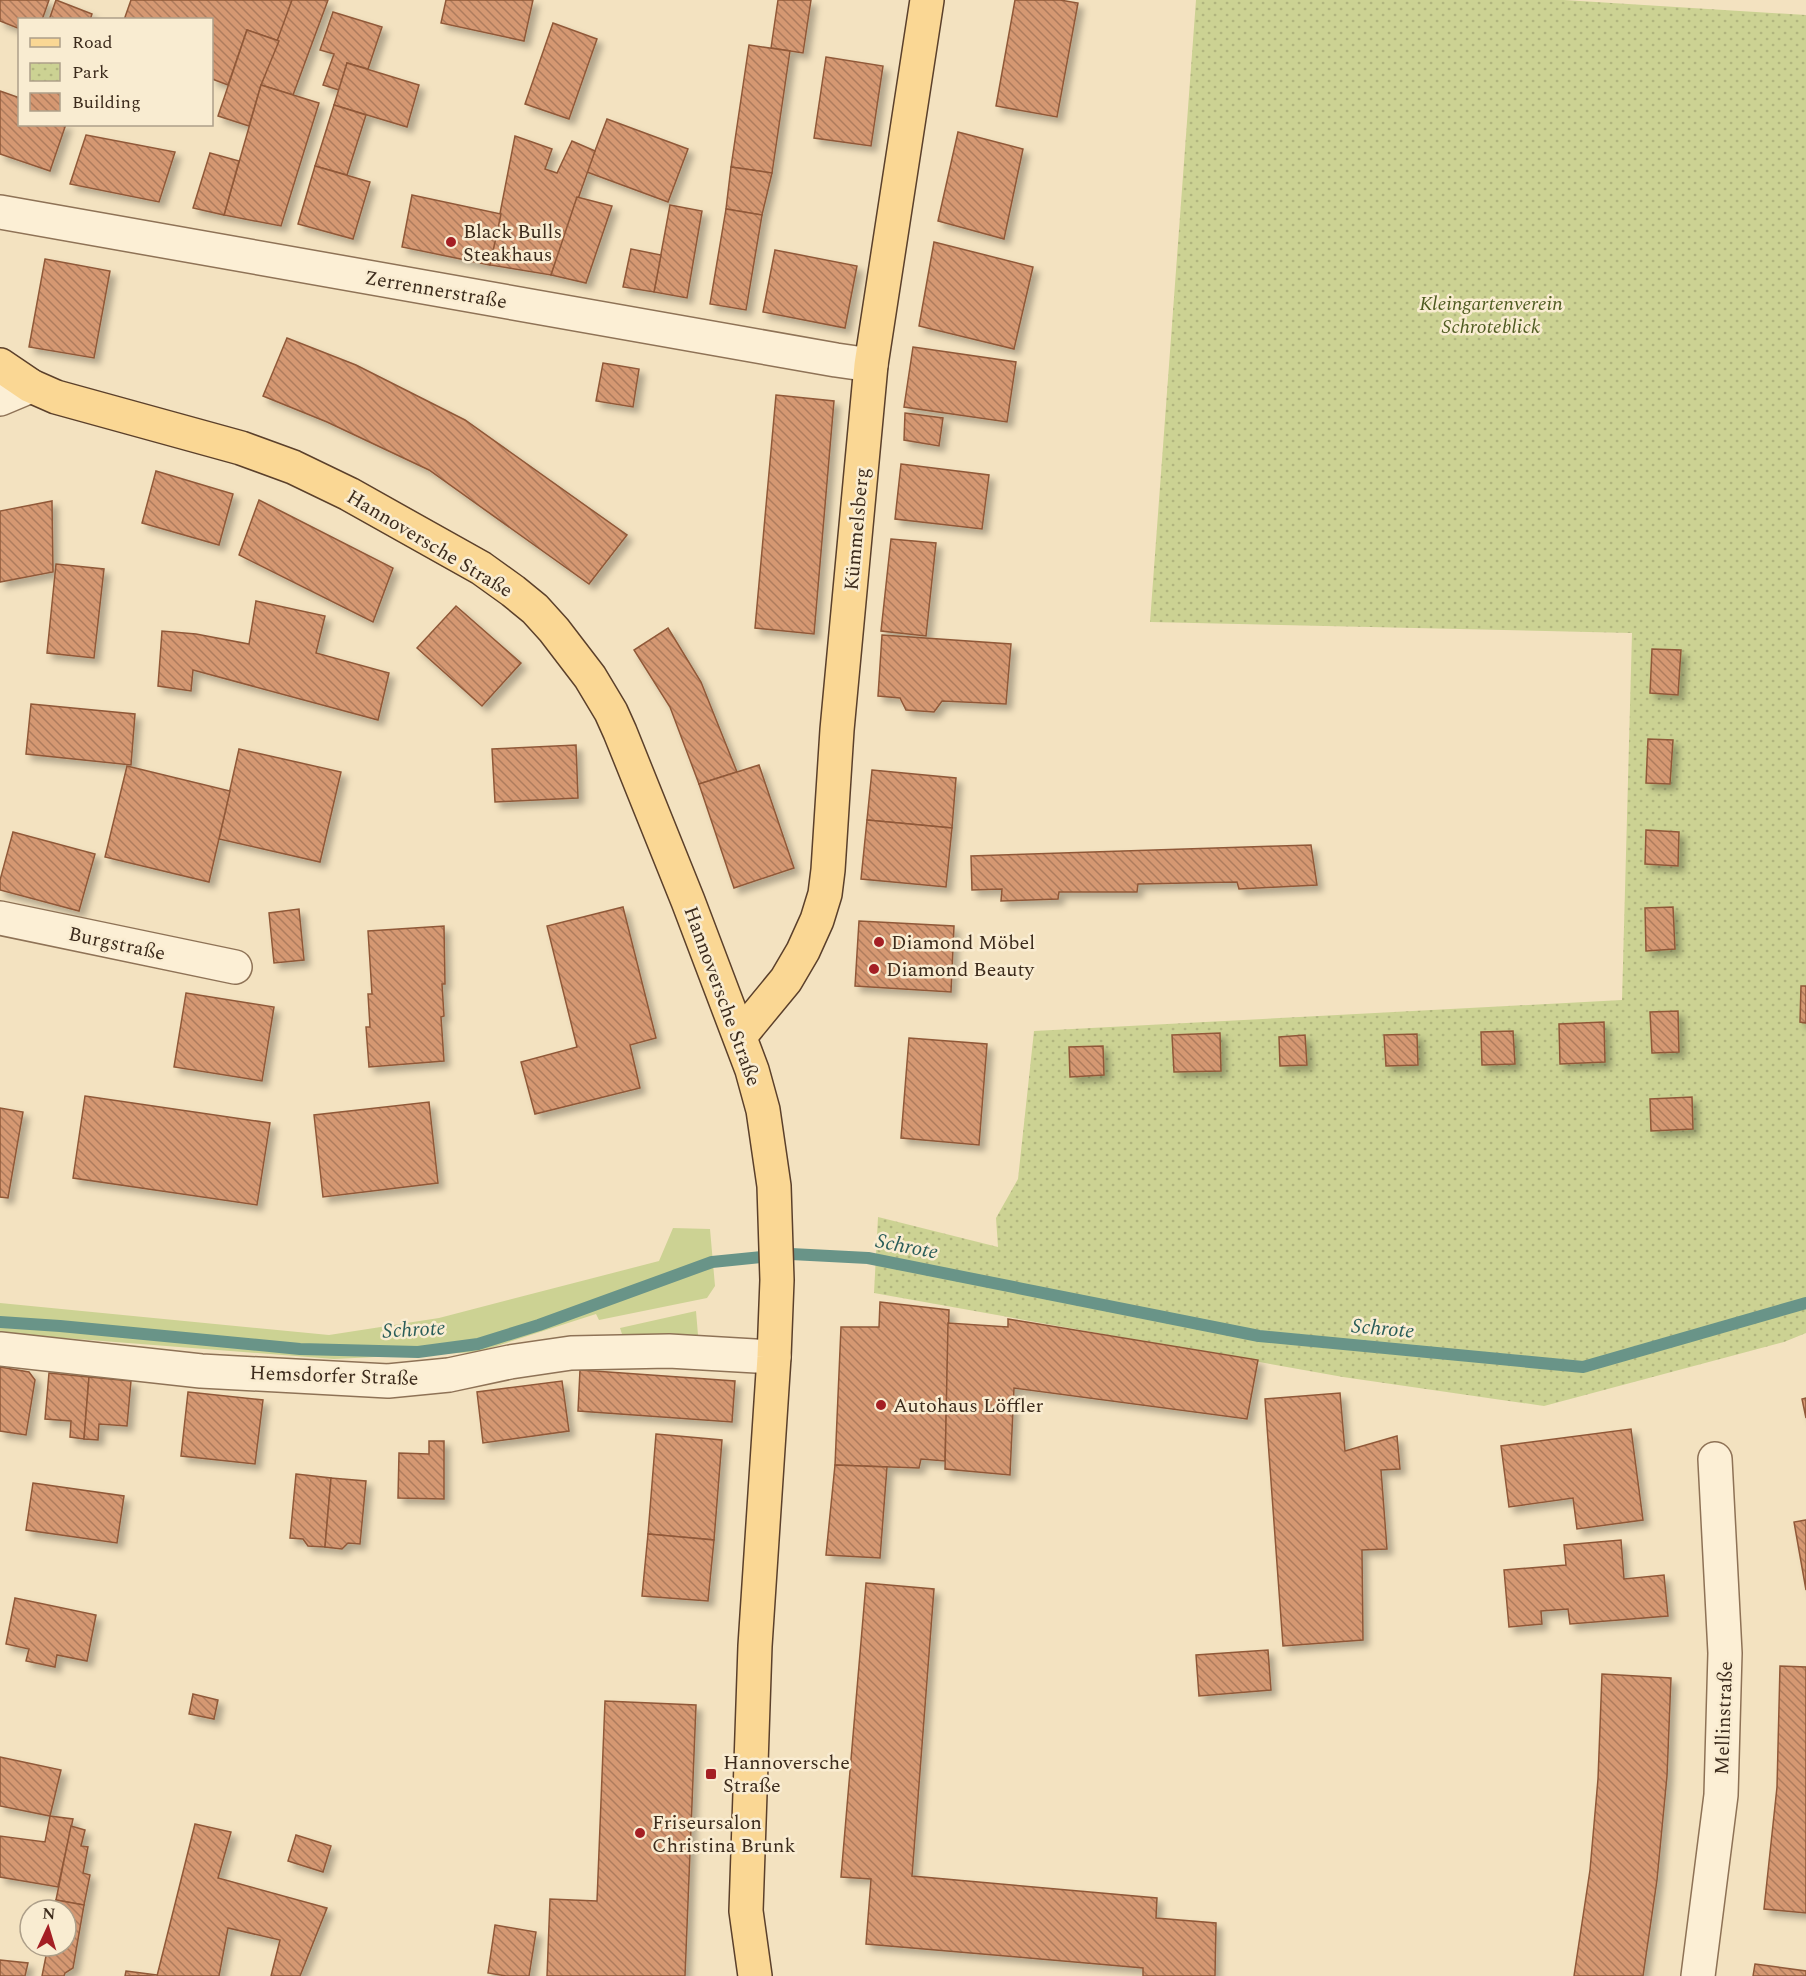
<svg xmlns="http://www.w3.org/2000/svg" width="1806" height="1976" font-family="Spectral,serif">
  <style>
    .grass { fill: #ccd293 }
    .park { fill: url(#park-dots) }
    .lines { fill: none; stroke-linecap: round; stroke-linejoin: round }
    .stream { stroke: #699488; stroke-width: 12 }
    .building { fill: url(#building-back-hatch); stroke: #905939; stroke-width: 1.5; filter: url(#shadow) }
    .minor-casing { stroke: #8e7256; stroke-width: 36 }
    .major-casing { stroke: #5b402b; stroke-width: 36 }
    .minor { stroke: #fcefd5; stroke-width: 33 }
    .major { stroke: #fad794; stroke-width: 33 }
    .poi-dot { fill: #a41f24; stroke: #f9ecd1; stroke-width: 2 }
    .labels { text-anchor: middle; stroke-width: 5; stroke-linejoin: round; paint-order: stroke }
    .poi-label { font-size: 20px; fill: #3c2b1c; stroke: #f9ecd1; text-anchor: start }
    .street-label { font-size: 20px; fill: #3c2b1c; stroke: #f9ecd1 }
    .park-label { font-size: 20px; font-style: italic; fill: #4e5b20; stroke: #f9ecd1 }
    .water-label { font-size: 21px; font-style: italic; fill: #2a5d59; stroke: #f9ecd1 }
  </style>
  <defs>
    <pattern id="park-dots" width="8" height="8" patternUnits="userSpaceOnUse" patternTransform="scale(1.5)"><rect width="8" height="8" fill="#ccd293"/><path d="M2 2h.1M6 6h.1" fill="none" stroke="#b0b47e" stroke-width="1.8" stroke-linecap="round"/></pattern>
    <pattern id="building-back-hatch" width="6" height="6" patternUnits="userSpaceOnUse" patternTransform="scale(1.5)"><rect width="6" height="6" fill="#d59872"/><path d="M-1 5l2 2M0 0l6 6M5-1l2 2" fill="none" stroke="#ae7c5d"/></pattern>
    <filter id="shadow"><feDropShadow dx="5.5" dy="5.5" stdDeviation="3" flood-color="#0004"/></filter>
  </defs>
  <rect width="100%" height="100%" fill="#f3e2c0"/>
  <g class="grass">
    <path d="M673,1228l37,1 5,57 -8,12 -108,22 -3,-6 -118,38 -144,7 -334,-26v-30l329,32 110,-17 220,-57z"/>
    <path d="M696,1311l2,24 -76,-1 -2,-6z"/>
  </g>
  <path class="park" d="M1196,0h368l242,15v1318l-22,9 -240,64 -201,-29 -469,-84 4,-76 120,30 -2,-29 22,-39 16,-148 588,-31 10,-367 -482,-11z"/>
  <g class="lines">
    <path class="stream" d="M0,1322l60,4 240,23 118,3 60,-8 61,-19 173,-63 79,-8 77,4 391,78 324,31 223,-64"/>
  </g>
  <g class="building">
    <path d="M0,0h49l-7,20h-22v9l-20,-8z"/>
    <path d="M56,0l36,14 -2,6h-41z"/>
    <path d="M131,0h161l-13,41 -32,-11 -19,55 -16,-6v-59h-88z"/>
    <path d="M292,0h36l-35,95 -32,-10z"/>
    <path d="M446,0h87l-9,41 -83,-18z"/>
    <path d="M778,0h33l-8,53 -32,-5z"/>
    <path d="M1015,0h45l18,3 -21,114 -61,-11z"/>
    <path d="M333,12l49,15 -14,42 -21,-6 -8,27 -16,-5 11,-31 -14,-4z"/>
    <path d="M553,23l44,16 -28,80 -44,-15z"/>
    <path d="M247,30l32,11 -18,44 -12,41 -31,-10z"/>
    <path d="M749,45l41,6 -18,122 -41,-6z"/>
    <path d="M826,57l57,9 -12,80 -57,-8z"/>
    <path d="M347,63l72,22 -12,42 -73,-22z"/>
    <path d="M261,85l58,18 -38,123 -57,-11z"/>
    <path d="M0,91l20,7v26h46l-16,47 -50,-17z"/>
    <path d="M334,105l32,10 -19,60 -32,-9z"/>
    <path d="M607,119l81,30 -20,53 -81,-30z"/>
    <path d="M958,132l65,17 -19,90 -66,-18z"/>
    <path d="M86,135l89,17 -16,50 -89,-18z"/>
    <path d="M515,136l37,13 -7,20 12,4 15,-32 23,10 -44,124 -61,-10z"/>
    <path d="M210,153l29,8 -15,54 -31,-7z"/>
    <path d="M315,166l55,16 -17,57 -55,-15z"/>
    <path d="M731,167l41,6 -10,42 -36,-6z"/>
    <path d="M412,195l89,19 -11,51 -88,-18z"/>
    <path d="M577,197l35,9 -26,77 -35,-8z"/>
    <path d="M670,205l32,6 -15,87 -33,-6z"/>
    <path d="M726,209l36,6 -16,95 -36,-6z"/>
    <path d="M934,242l99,25 -19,82 -95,-23z"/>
    <path d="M631,249l30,6 -7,37 -31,-5z"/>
    <path d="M775,250l82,16 -12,62 -82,-16z"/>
    <path d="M45,259l65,12 -16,87 -65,-11z"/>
    <path d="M287,338l69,27 109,55 162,115 -38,49 -160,-114 -102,-48 -64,-26z"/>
    <path d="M913,347l103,15 -9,60 -103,-15z"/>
    <path d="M603,363l36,6 -6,38 -37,-6z"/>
    <path d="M776,395l58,6 -20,233 -59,-6z"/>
    <path d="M905,413l38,5 -4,28 -35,-6z"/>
    <path d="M901,464l88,11 -7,54 -87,-10z"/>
    <path d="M156,471l77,23 -14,51 -77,-22z"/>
    <path d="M259,500l134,68 -20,54 -134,-67z"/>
    <path d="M52,501l1,71 -53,10v-71z"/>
    <path d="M891,539l45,4 -10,93 -45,-5z"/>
    <path d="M56,564l48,5 -10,89 -47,-5z"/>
    <path d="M256,601l69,15 -9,37 73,20 -11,47 -185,-50 -2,21 -33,-5 4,-55 34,3 53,10z"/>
    <path d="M456,606l65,57 -39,43 -65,-58z"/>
    <path d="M668,628l33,54 36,90 -38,12 -29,-77 -36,-57z"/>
    <path d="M882,635l129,9 -5,60 -64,-3 -8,11 -28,-2 -6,-12 -22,-2z"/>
    <path d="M1652,649l29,1 -3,45 -28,-2z"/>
    <path d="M31,704l104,10 -4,51 -105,-11z"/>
    <path d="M1648,739l25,1 -3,44 -24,-1z"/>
    <path d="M576,745l2,53 -83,4 -3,-53z"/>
    <path d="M239,749l102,23 -21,90 -101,-23z"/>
    <path d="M759,765l35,103 -60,20 -35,-104z"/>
    <path d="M127,766l103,25 -21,91 -104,-25z"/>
    <path d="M872,770l84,8 -4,50 -85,-8z"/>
    <path d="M867,820l85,8 -6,59 -85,-8z"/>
    <path d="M1646,830l33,2 -1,34 -33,-2z"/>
    <path d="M13,832l82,22 -16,57 -79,-21v-10z"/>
    <path d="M1311,845l6,40 -78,4 -2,-7 -99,2 -1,8h-78l-1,7 -57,2 1,-12 -30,1 -1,-34z"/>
    <path d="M623,907l33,131 -26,7 10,43 -105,26 -14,-52 56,-15 -30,-121z"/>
    <path d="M1673,907l2,42 -29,2 -1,-43z"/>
    <path d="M299,909l5,51 -30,3 -5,-50z"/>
    <path d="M859,921l95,5 -3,66 -96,-6z"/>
    <path d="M444,926l1,58h-3l2,32 -3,1 3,44 -75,6 -3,-40h4l-2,-33h4l-4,-63z"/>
    <path d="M1801,986h5v37l-6,-1z"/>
    <path d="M186,993l88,14 -12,74 -88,-14z"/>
    <path d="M1678,1011l1,41 -27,1 -2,-41z"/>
    <path d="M1604,1022l1,40 -45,2 -1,-40z"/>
    <path d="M1513,1031l2,33 -33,1 -1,-33z"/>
    <path d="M1220,1033l1,38 -47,1 -2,-37z"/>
    <path d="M1417,1034l1,31 -32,1 -2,-31z"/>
    <path d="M1305,1035l2,30 -27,1 -1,-29z"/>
    <path d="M909,1038l78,6 -8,101 -78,-7z"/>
    <path d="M1103,1046l1,29 -34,2 -1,-30z"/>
    <path d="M85,1096l185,27 -13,82 -184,-27z"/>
    <path d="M1692,1097l1,32 -42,2 -1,-32z"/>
    <path d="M429,1102l9,81 -115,14 -9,-82z"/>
    <path d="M0,1108l23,4 -15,86 -8,-1z"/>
    <path d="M880,1302l69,8 -4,151 -24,-2 -2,9 -84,-3 6,-138h38z"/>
    <path d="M1008,1319l250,41 -11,59 -233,-31 -4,87 -65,-6 3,-146 60,4z"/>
    <path d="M0,1367l29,5 6,8 -9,55 -26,-4z"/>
    <path d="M580,1370l155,11 -3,41 -154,-11z"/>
    <path d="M49,1373l40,4 -5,62 -14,-2 1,-16 -26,-2z"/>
    <path d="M89,1377l42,4 -4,45 -28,-2 -1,16 -14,-1z"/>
    <path d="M562,1381l7,50 -86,12 -6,-51z"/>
    <path d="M188,1392l75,8 -8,64 -74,-8z"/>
    <path d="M1340,1393l5,58 52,-15 3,33 -19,1 6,79 -25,1 1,90 -80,6 -18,-247z"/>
    <path d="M1806,1398v20l-4,-19z"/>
    <path d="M1631,1429l12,91 -66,9 -4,-31 -64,9 -8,-61z"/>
    <path d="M656,1434l66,6 -8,100 -66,-6z"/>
    <path d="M429,1441h15v58l-46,-1 1,-45 30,1z"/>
    <path d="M835,1465l52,2 -7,91 -54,-3z"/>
    <path d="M296,1474l35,4 -6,69 -17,-1 -5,-7 -13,-1z"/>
    <path d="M331,1478l35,3 -6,63 -12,-1 -6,6 -17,-2z"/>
    <path d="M33,1483l91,13 -7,47 -91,-13z"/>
    <path d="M1806,1520v70l-12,-68z"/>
    <path d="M648,1534l66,6 -6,61 -66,-5z"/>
    <path d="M1621,1540l3,39 40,-4 4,41 -98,8 -2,-15 -27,2 1,13 -33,3 -5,-57 62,-5 -2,-20z"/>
    <path d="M866,1583l68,6 -22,287 245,22 -1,20 60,5 -1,53h-72v-8l-277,-24 5,-65 -30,-2z"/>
    <path d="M15,1598l81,17 -9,46 -30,-6 -2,12 -29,-6 3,-12 -23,-5z"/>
    <path d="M1268,1650l3,40 -72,6 -3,-41z"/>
    <path d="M1780,1666l26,1v246l-42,-4 13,-122z"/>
    <path d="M1602,1674l69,4 -4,98 -10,104 -14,96h-69l16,-106 8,-91z"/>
    <path d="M193,1694l25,6 -4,19 -25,-5z"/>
    <path d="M605,1701l91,4 -11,271h-138l3,-77 47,2z"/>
    <path d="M0,1757l61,13 -11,46 -50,-10z"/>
    <path d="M50,1816l23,3 -15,68 -58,-10v-41l45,6z"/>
    <path d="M195,1824l36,8 -13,46 109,30 -27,68h-29l9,-36 -52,-12 -9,48h-62z"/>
    <path d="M71,1826l14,4 -4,16 7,1 -5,26 7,2 -6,30 -28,-5z"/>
    <path d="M296,1835l35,11 -8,26 -35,-11z"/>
    <path d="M56,1900l28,5 -11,63 -8,5 -1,3h-22l6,-30h18v-36h-11z"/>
    <path d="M495,1925l41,7 -7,44h-23l-18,-3z"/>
    <path d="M0,1960l28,3 -3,13h-25z"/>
    <path d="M1755,1964l51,7v5h-53z"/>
    <path d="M126,1971l31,4 -32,1z"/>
  </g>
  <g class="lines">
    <g class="minor-casing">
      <g id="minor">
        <path d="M0,212l836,148 35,5"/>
        <path d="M0,399l31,-13"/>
        <path d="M0,918l235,49"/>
        <path d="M0,1349l201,22 187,10 61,-6 61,-13 61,-9 98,-2 105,6"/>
        <path d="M1698,1976l23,-181 4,-142 -10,-194"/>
      </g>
    </g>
    <g class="major-casing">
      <g id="major">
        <path d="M0,365l31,21 25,11 185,51 52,19 56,27 132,74 32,23 22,18 19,21 36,47 21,35 9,20 68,169 64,169 11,40 11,76 3,94 -3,77 -19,289 -9,265 9,65"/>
        <path d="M740,1036l46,-56 17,-29 14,-31 8,-26 3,-24 9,-140 34,-365 56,-365"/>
      </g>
    </g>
    <use href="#minor" class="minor"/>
    <use href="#major" class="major"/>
  </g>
  <g class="poi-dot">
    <circle cx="451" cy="242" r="6"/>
    <circle cx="879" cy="942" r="6"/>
    <circle cx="874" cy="969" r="6"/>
    <circle cx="881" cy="1405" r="6"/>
    <rect x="705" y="1768" width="12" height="12" rx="3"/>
    <circle cx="640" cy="1833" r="6"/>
  </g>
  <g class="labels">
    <g class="poi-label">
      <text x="463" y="238">Black Bulls<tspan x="463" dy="23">Steakhaus</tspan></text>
      <text x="891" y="949">Diamond Möbel</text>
      <text x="886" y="976">Diamond Beauty</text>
      <text x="893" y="1412">Autohaus Löffler</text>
      <text x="723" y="1769">Hannoversche<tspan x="723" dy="23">Straße</tspan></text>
      <text x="652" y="1829">Friseursalon<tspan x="652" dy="23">Christina Brunk</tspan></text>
    </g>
    <g class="street-label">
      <text transform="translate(436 289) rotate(10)" y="7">Zerrennerstraße</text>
      <text transform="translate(856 529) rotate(-85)" y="7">Kümmelsberg</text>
      <text transform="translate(430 543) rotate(31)" y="7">Hannoversche Straße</text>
      <text transform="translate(117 943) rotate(12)" y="7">Burgstraße</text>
      <text transform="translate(723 996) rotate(70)" y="7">Hannoversche Straße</text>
      <text transform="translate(334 1375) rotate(2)" y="7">Hemsdorfer Straße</text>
      <text transform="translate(1723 1718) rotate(-88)" y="7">Mellinstraße</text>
    </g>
    <g class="park-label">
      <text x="1491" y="310">Kleingartenverein<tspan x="1491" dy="23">Schroteblick</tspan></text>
    </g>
    <g class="water-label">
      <text transform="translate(907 1246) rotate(11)" y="7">Schrote</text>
      <text transform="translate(1383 1328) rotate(5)" y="7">Schrote</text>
      <text transform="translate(414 1329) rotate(-3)" y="7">Schrote</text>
    </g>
  </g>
  <rect x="18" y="18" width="195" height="108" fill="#f9ecd1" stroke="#ad9f89" stroke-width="1.5"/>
  <rect x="30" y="38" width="30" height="9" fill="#fad794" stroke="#ad9f89" stroke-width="1.5"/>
  <text x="72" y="48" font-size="18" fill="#3c2b1c">Road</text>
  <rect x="30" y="63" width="30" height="18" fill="url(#park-dots)" stroke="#ad9f89" stroke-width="1.5"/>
  <text x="72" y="78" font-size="18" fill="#3c2b1c">Park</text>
  <rect x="30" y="93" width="30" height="18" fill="url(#building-back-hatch)" stroke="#ad9f89" stroke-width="1.5"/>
  <text x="72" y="108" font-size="18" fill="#3c2b1c">Building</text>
  <g transform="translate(48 1928) rotate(4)"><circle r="28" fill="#f9ecd1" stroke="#ad9f89" stroke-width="1.5"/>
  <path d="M0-4.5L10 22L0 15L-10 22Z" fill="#a41f24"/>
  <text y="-9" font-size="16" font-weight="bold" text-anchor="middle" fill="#3c2b1c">N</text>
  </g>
</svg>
